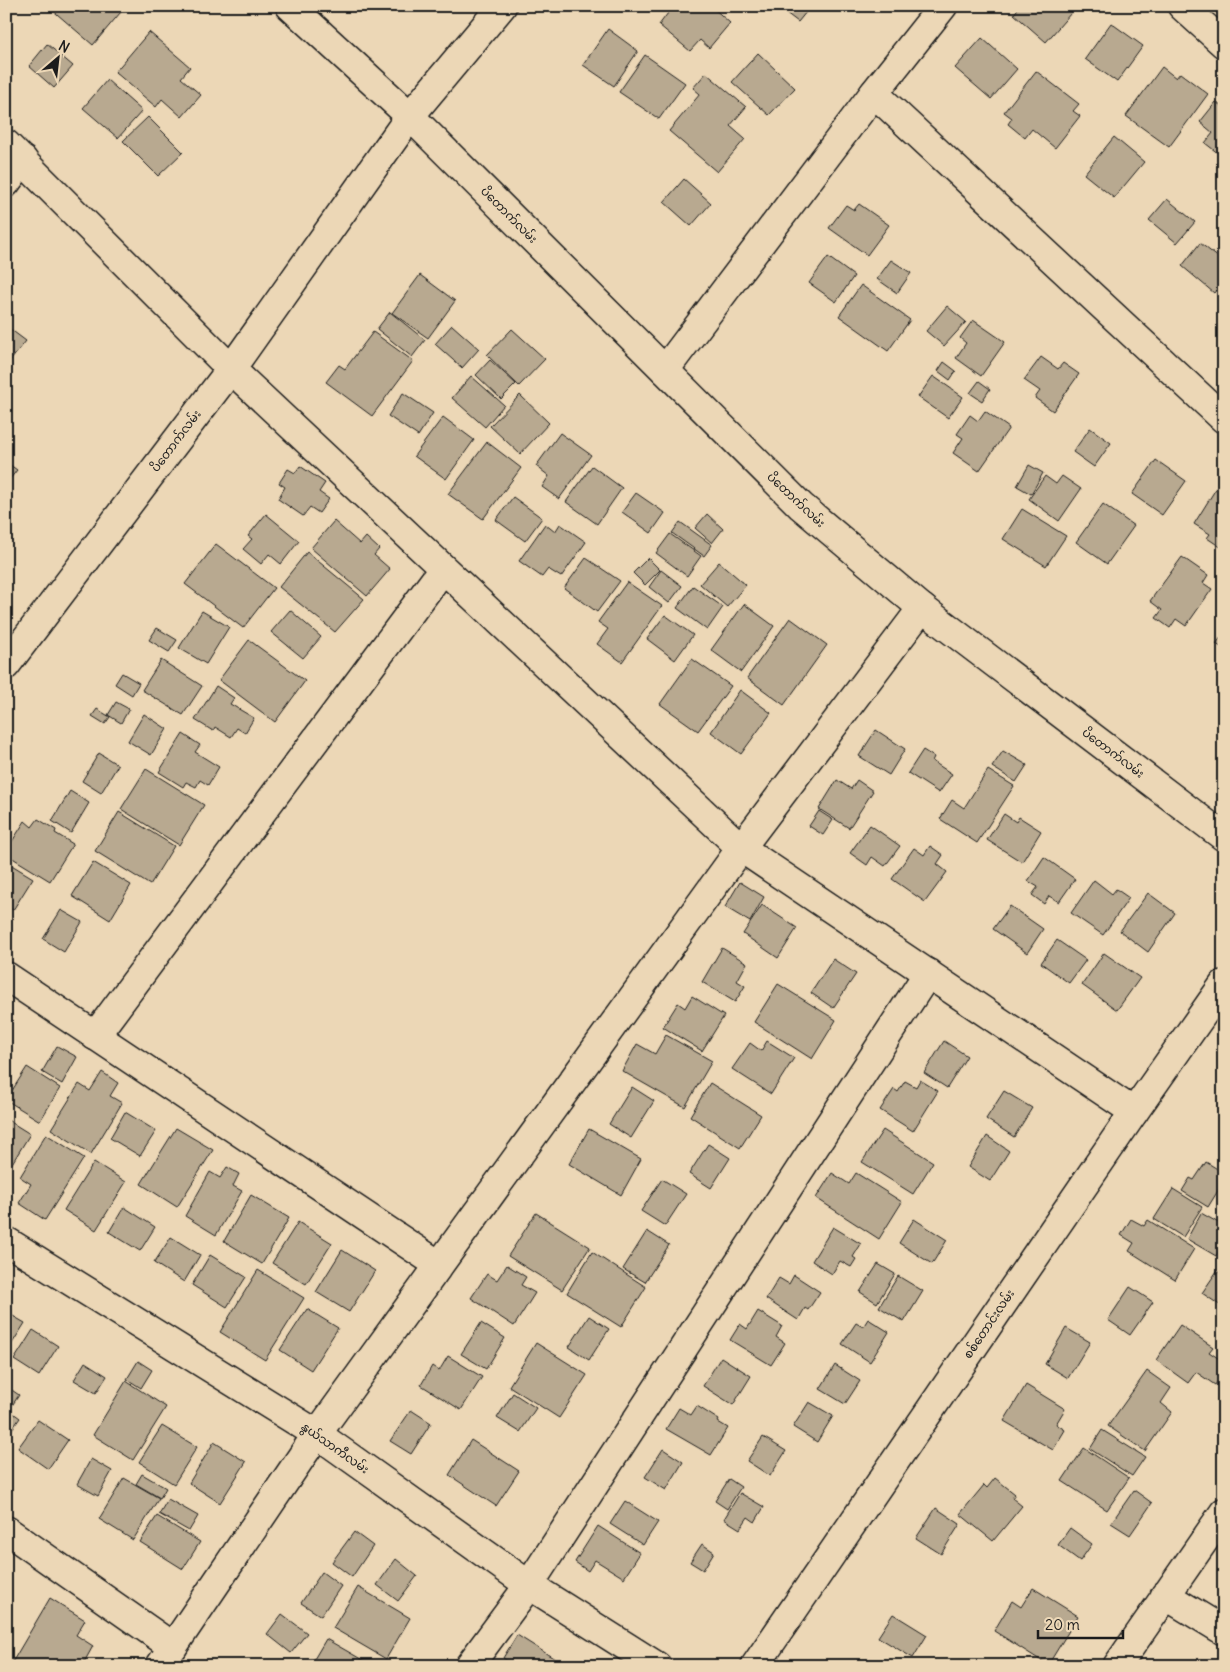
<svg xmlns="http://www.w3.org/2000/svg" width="1230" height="1672" font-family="Delius,'Noto Sans Myanmar',sans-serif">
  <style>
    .building { fill: #b8a990; stroke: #1c1c1c }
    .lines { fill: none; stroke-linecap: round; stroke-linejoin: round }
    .street-casing { stroke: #1c1c1c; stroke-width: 31 }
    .secondary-casing { stroke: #1c1c1c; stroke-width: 31 }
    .street { stroke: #ecd7b6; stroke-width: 28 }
    .secondary { stroke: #ecd7b6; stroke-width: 28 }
    .labels { text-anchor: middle; stroke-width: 4; stroke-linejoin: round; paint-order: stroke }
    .street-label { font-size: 12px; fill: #1c1c1c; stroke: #ecd7b6 }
  </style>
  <rect width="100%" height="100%" fill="#ecd7b6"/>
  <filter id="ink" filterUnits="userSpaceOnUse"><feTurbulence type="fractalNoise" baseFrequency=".02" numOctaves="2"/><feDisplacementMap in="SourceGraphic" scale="10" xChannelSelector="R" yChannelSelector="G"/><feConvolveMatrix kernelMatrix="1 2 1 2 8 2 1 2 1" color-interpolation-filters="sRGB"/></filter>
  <g filter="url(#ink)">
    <g class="building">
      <path d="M51,6h75l-33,39 -43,-37z"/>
      <path d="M660,6h51l19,17 -21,25 -9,-8 -10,11 -31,-26 9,-12z"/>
      <path d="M777,6h34l-13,16z"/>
      <path d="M1020,6h57l-31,36 -32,-28z"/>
      <path d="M1111,23l32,23 -26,36 -32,-23z"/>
      <path d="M608,29l30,22 -24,35 -31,-21z"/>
      <path d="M149,32l41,35 -9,11 20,17 -19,22 -20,-18 -6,8 -41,-35z"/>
      <path d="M982,38l35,31 -26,30 -36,-31z"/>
      <path d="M47,44l26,22 -19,22 -25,-22z"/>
      <path d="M758,53l37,35 -26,27 -37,-33z"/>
      <path d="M645,55l40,28 -26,36 -40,-27z"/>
      <path d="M1162,67l14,11 4,-5 28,21 -39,53 -43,-31z"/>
      <path d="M1036,71l43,33 -6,7 7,5 -25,32 -23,-19 -7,9 -17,-14 4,-6 -8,-6z"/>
      <path d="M706,73l40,34 -16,19 15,13 -28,33 -48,-41 31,-37 -7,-6z"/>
      <path d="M107,80l35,31 -24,27 -35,-30z"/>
      <path d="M1216,102l8,6v50l-19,-15 8,-10 -13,-11z"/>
      <path d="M148,117l35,35 -25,24 -35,-35z"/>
      <path d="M1114,137l30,25 -30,36 -30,-24z"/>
      <path d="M684,179l27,24 -20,23 -27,-24z"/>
      <path d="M1167,199l28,23 -18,21 -28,-23z"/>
      <path d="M859,204l30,21 -22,30 -38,-27 17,-23 8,5z"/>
      <path d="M1200,243l24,19v19l-10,12 -32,-27z"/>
      <path d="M828,257l26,19 -18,26 -27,-19z"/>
      <path d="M891,260l20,13 -14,20 -20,-14z"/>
      <path d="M420,275l35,26 -27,37 -36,-25z"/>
      <path d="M861,285l49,35 -22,31 -49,-35z"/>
      <path d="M947,306l19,16 -22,24 -18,-15z"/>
      <path d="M390,312l35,28 -13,17 -35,-28z"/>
      <path d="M973,320l32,22 -24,34 -25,-18 10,-15 -6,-5z"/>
      <path d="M452,325l27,24 -17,19 -27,-24z"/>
      <path d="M6,326l20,15 -19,24 -1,-1z"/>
      <path d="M512,329l33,30 -26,27 -32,-31z"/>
      <path d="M373,332l40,29 -41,55 -46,-34 13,-17 6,4z"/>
      <path d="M1041,357l17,12 5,-6 16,11 -26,37 -18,-13 5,-7 -16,-11z"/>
      <path d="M490,360l26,24 -15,15 -25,-24z"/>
      <path d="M944,362l12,9 -6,9 -12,-9z"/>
      <path d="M471,376l33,29 -19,22 -33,-29z"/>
      <path d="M933,376l30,21 -15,21 -30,-21z"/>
      <path d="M979,381l11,8 -8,12 -12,-8z"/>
      <path d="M403,393l30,20 -15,23 -30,-20z"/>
      <path d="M520,395l29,28 -29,31 -30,-28z"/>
      <path d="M985,411l24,17 -30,43 -26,-18 10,-15 -6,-4 13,-19 8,6z"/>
      <path d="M443,417l31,23 -28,39 -32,-23z"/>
      <path d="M1090,428l21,15 -17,24 -21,-15z"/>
      <path d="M560,433l31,22 -32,44 -17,-12 7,-11 -13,-10z"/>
      <path d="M487,442l34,26 -38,51 -35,-25z"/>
      <path d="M1156,460l30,21 -24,34 -30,-21z"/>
      <path d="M6,462l11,8 -11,14z"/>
      <path d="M1029,465l14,8 -12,21 -14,-8z"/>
      <path d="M300,466l25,17 -6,9 10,7 -10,14 -9,-6 -7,9 -25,-17 7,-12 -6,-4 9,-14 7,4z"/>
      <path d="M592,466l30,22 -25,36 -31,-22z"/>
      <path d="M1045,476l11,8 6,-8 19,13 -22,32 -30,-22z"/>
      <path d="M1217,487l7,4v53l-2,4 -15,-10 3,-4 -16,-10z"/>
      <path d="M636,493l29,20 -14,20 -29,-21z"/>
      <path d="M513,497l29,21 -17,23 -29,-21z"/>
      <path d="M1103,504l31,22 -27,38 -31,-22z"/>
      <path d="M1022,509l44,27 -20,30 -43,-27z"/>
      <path d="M266,514l33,27 -18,23 -12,-10 -8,10 -18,-15 9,-10 -4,-3z"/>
      <path d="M707,514l16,15 -11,14 -17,-15z"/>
      <path d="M334,521l26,23 6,-7 13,12 -5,6 16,14 -23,27 -56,-48z"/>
      <path d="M680,522l32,23 -8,11 -32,-23z"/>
      <path d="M545,524l10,8 5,-8 26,18 -25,35 -13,-8 -6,8 -23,-16z"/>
      <path d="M670,534l31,22 -14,20 -31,-23z"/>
      <path d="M216,544l58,44 -31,40 -58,-44z"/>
      <path d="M307,552l57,47 -29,33 -56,-45z"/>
      <path d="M1182,557l26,18 -5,8 9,6 -26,37 -10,-7 -6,9 -14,-10 6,-8 -12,-9z"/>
      <path d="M586,558l34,23 -23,31 -33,-24z"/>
      <path d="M648,558l12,12 -15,15 -12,-12z"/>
      <path d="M719,562l27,23 -19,22 -27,-23z"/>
      <path d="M661,570l21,16 -13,17 -20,-16z"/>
      <path d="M627,582l35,24 -40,56 -25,-18 11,-15 -10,-7z"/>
      <path d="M693,586l30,21 -16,23 -30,-22z"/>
      <path d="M744,604l30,22 -33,46 -30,-22z"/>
      <path d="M290,610l31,27 -18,21 -32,-26z"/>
      <path d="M202,611l27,16 -23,37 -27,-16z"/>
      <path d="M665,615l28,20 -18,25 -28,-21z"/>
      <path d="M790,618l37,27 -43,60 -37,-27z"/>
      <path d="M157,628l20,12 -8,12 -20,-12z"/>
      <path d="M1224,633v16l-8,-5z"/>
      <path d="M249,640l56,41 -30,41 -56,-42z"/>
      <path d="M692,659l39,27 -33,45 -38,-27z"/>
      <path d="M161,660l41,26 -19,29 -41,-25z"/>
      <path d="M122,673l17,10 -7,12 -17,-11z"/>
      <path d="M216,686l18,12 -4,6 24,14 -9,15 -8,-5 -6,9 -16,-10 -2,4 -18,-11z"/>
      <path d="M740,690l31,23 -30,41 -30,-22z"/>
      <path d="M116,702l13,7 -8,14 -13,-8z"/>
      <path d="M97,709l13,8 -5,7 -13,-8z"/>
      <path d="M144,714l23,15 -16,26 -23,-14z"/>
      <path d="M876,730l29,19 -16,26 -30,-19z"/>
      <path d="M183,734l17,11 -5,7 24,15 -11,18 -8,-5 -4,7 -10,-5 -3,5 -24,-15z"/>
      <path d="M923,750l11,7 -2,4 20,13 -13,19 -31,-20z"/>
      <path d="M1003,751l24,14 -11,17 -24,-15z"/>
      <path d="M99,753l19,12 -17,28 -19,-12z"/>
      <path d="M146,769l58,36 -25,40 -58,-36z"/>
      <path d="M988,770l26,16 -37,57 -37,-24 12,-19 12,8z"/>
      <path d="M837,780l14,9 6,-9 16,11 -24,37 -30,-19z"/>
      <path d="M70,791l19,12 -18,30 -19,-12z"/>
      <path d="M819,811l14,9 -10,15 -14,-9z"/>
      <path d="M119,812l55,34 -24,39 -55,-34z"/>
      <path d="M1004,814l12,8 3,-5 22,14 -19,31 -35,-22z"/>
      <path d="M38,819l18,11 -1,3 18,11 -23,37 -44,-27v-3l19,-30 7,6z"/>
      <path d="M870,825l30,21 -15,20 -13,-9 -5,8 -17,-12z"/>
      <path d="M930,846l13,9 -6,9 10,8 -22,30 -33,-23 22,-31 10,7z"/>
      <path d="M1044,857l31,22 -16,23 -10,-6 -5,8 -12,-9 6,-8 -10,-6z"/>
      <path d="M93,862l38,23 -21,35 -38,-24z"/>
      <path d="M10,864l23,14 -20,32 -7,-4v-35z"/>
      <path d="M1094,880l18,14 4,-5 13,9 -26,37 -32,-22z"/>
      <path d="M740,882l24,15 -14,25 -25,-15z"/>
      <path d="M1148,893l27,20 -27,39 -28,-21z"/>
      <path d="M762,905l35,23 -19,30 -35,-24z"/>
      <path d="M1010,906l33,23 -16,24 -34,-24z"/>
      <path d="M61,910l21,12 -18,30 -21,-13z"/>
      <path d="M1057,940l29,20 -17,23 -28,-20z"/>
      <path d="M722,948l25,15 -10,18 8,5 -10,16 -33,-20z"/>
      <path d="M1104,953l36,25 -23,32 -35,-25z"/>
      <path d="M833,959l23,15 -23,34 -22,-15z"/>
      <path d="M778,984l58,36 -24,39 -58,-37z"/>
      <path d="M692,996l32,20 -22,35 -39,-24 15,-24 7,5z"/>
      <path d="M666,1035l46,26 -27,46 -63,-36 15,-27 18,10z"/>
      <path d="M767,1041l27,17 -23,36 -39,-25 18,-26 11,8z"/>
      <path d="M944,1041l23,15 -20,32 -23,-15z"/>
      <path d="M57,1046l20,11 -15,27 -20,-12z"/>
      <path d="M27,1067l33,21 -20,33 -34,-21z"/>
      <path d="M102,1072l16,11 -8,13 12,7 -31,51 -40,-25 28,-45 11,7z"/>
      <path d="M920,1080l18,11 -25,40 -33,-21 14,-21 4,3 7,-11 11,6z"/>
      <path d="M710,1083l51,32 -21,33 -50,-32z"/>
      <path d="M632,1087l22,14 -23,37 -22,-14z"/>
      <path d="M1004,1091l28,17 -18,29 -28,-18z"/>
      <path d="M125,1112l31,19 -16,25 -30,-18z"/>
      <path d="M6,1119l24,15 -19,31 -5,-3z"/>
      <path d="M176,1128l37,22 -36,57 -36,-23z"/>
      <path d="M589,1129l52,30 -20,36 -52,-31z"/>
      <path d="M883,1130l50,32 -20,32 -51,-32z"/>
      <path d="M46,1134l38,24 -39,62 -26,-17 12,-19 -11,-7z"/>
      <path d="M987,1136l22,15 -19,30 -22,-14z"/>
      <path d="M708,1144l22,14 -19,30 -22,-14z"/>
      <path d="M94,1162l32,20 -30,48 -32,-20z"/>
      <path d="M1206,1162l18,11v8l-16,26 -26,-16 8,-13 4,2z"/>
      <path d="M227,1167l12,7 -6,12 9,5 -26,44 -31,-19 25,-44 10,6z"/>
      <path d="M832,1173l17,11 7,-11 46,29 -23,37 -63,-41z"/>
      <path d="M662,1179l24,15 -21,32 -24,-15z"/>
      <path d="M1173,1189l29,18 -19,30 -29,-18z"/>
      <path d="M251,1195l38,23 -27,46 -38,-23z"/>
      <path d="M124,1207l31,20 -15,24 -31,-19z"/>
      <path d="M536,1213l54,34 -28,43 -54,-34z"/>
      <path d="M1201,1213l23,13v15l-8,15 -29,-17z"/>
      <path d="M914,1219l33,21 -15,24 -33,-21z"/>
      <path d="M1131,1219l13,7 4,-6 46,29 -19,31 -46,-29 5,-8 -13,-8z"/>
      <path d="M298,1222l34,21 -26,41 -34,-21z"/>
      <path d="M833,1227l28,17 -8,13 3,2 -5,8 -11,-6 -8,13 -20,-13z"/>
      <path d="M647,1231l22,14 -24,37 -22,-13z"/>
      <path d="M171,1237l29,18 -16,27 -30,-19z"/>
      <path d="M342,1250l33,21 -26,41 -33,-20z"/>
      <path d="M592,1252l54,35 -25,40 -54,-34z"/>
      <path d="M210,1255l36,22 -19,30 -35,-22z"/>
      <path d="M878,1264l17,10 -18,29 -17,-11z"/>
      <path d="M507,1265l19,12 -5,8 14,8 -21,33 -43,-28 16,-24 10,6z"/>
      <path d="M258,1270l46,28 -39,62 -45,-28z"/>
      <path d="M1217,1271l7,5v32l-22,-15z"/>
      <path d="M794,1275l26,17 -12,18 -3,-2 -7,12 -32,-21 13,-21 10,6z"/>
      <path d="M898,1276l25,15 -19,31 -25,-15z"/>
      <path d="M1130,1287l23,15 -23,33 -22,-15z"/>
      <path d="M307,1309l31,19 -27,42 -31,-20z"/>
      <path d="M758,1311l24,15 -6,11 9,6 -14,22 -41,-25 10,-16 7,5z"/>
      <path d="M6,1312l19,11 -19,30z"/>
      <path d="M589,1316l20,13 -20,31 -20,-13z"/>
      <path d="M868,1319l21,13 -19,30 -28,-18 14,-21 7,4z"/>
      <path d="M481,1323l24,15 -19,31 -25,-15z"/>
      <path d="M1180,1325l33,22 -4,5 15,10v11l-9,12 -19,-13 -8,11 -32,-23z"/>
      <path d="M1066,1328l24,14 -22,36 -23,-14z"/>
      <path d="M33,1330l25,16 -19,30 -25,-16z"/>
      <path d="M536,1343l51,32 -28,43 -50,-32z"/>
      <path d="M448,1356l34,21 -21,33 -40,-25 11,-19 7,5z"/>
      <path d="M721,1357l30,19 -18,29 -30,-19z"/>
      <path d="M138,1361l14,9 -11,18 -14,-9z"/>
      <path d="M85,1362l22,14 -11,17 -22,-13z"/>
      <path d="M835,1365l25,16 -15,23 -25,-15z"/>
      <path d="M1147,1371l24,17 -10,15 11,9 -27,39 -37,-25z"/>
      <path d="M126,1381l40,26 -33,53 -40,-25z"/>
      <path d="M1026,1385l39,24 -9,15 9,6 -12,20 -49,-29z"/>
      <path d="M6,1386l13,9 -10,15 11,8 -13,18z"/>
      <path d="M513,1393l23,15 -16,24 -23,-14z"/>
      <path d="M809,1402l24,14 -16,26 -24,-15z"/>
      <path d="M697,1406l22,14 -1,2 10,6 -17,27 -45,-26 13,-21 12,7z"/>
      <path d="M411,1410l20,13 -20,31 -21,-13z"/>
      <path d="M38,1420l30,20 -20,29 -30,-21z"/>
      <path d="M162,1426l35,21 -23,37 -35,-22z"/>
      <path d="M1102,1430l43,27 -13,19 -42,-27z"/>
      <path d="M763,1437l23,14 -16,25 -23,-15z"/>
      <path d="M471,1440l48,31 -23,35 -47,-31z"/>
      <path d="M214,1442l32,20 -26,41 -31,-20z"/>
      <path d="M1084,1448l45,30 -22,32 -45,-29z"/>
      <path d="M663,1449l20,13 -17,28 -21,-13z"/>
      <path d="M91,1459l21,12 -14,25 -21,-12z"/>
      <path d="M142,1474l24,14 -6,10 -24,-14z"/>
      <path d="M124,1478l35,20 -26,42 -34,-21z"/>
      <path d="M995,1478l20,16 -3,4 10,8 -29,35 -33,-27 24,-29 3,3z"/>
      <path d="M729,1479l12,8 -14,22 -12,-8z"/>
      <path d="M1134,1490l18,13 -22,32 -19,-12z"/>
      <path d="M740,1493l24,14 -9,15 -7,-5 -8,12 -16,-10z"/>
      <path d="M168,1499l30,17 -9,15 -30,-17z"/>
      <path d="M625,1501l33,21 -15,23 -33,-21z"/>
      <path d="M936,1508l24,16 -19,30 -25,-16z"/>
      <path d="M157,1516l43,26 -17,27 -43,-27z"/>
      <path d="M598,1526l42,27 -16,25 -29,-18 -7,11 -13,-9z"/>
      <path d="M1070,1528l22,16 -12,17 -22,-16z"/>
      <path d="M354,1532l19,14 -21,31 -20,-15z"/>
      <path d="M702,1544l12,8 -11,18 -13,-8z"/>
      <path d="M396,1559l21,17 -19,25 -21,-16z"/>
      <path d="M322,1572l19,14 -20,30 -20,-13z"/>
      <path d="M358,1587l52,31 -24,41 -53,-31z"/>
      <path d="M1033,1588l45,28 -30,49 -54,-34 18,-30 9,6z"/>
      <path d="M50,1598l35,22 -9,15 17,11 -11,20h-72z"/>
      <path d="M282,1614l25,19 -16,20 -24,-19z"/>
      <path d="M893,1614l34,21 -14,23 -35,-21z"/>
      <path d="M517,1635l49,31h-60l3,-4 -6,-4z"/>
      <path d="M326,1639l47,27h-63z"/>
      <path d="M871,1659l12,7h-16z"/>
    </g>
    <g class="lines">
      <g class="street-casing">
        <g id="street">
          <path d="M1182,6l42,38"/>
          <path d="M874,93l350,326"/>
          <path d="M6,144l225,225 510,479 393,264"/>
          <path d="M6,183l17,-23"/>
          <path d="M665,370l209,-277 69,-87"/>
          <path d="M6,665l225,-296 179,-253 92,-110"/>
          <path d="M6,976l433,289"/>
          <path d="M95,1036l348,-467"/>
          <path d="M6,1241l311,193 212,151 128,81"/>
          <path d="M6,1530l167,117"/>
          <path d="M1165,1595l59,36"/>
          <path d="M160,1666l157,-232 424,-586 181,-240"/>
          <path d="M469,1666l60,-81 399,-612"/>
          <path d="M1117,1666l107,-154"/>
        </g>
      </g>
      <g class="secondary-casing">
        <g id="secondary">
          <path d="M290,6l120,110 391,390 121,102 302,229"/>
          <path d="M755,1666l379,-554 90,-128"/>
        </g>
      </g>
      <use href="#street" class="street"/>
      <use href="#secondary" class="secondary"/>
    </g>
  </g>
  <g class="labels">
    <g class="street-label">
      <text transform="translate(509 215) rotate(45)" y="4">ပိတောက်လမ်း</text>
      <text transform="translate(176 441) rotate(-53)" y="4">ပိတောက်လမ်း</text>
      <text transform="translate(796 500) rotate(43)" y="4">ပိတောက်လမ်း</text>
      <text transform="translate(1113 753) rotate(37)" y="4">ပိတောက်လမ်း</text>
      <text transform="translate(989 1324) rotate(-56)" y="4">စစ်တောင်းလမ်း</text>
      <text transform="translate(335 1448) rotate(35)" y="4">နွယ်သာကီလမ်း</text>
    </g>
  </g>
  <rect width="1230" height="1672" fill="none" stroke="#ecd7b6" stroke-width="25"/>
  <rect x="12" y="12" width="1205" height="1647" fill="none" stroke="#1c1c1c" stroke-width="2" filter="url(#ink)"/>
  <g transform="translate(58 58) rotate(28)" stroke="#ecd7b6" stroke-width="4" paint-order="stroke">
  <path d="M0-4L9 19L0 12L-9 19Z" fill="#1c1c1c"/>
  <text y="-8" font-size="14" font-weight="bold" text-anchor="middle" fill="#1c1c1c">N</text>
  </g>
  <path d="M1038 1630v8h85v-8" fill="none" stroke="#1c1c1c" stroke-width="2.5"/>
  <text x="1045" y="1630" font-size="15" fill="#1c1c1c" stroke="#ecd7b6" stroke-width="4" paint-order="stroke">20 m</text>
</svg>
